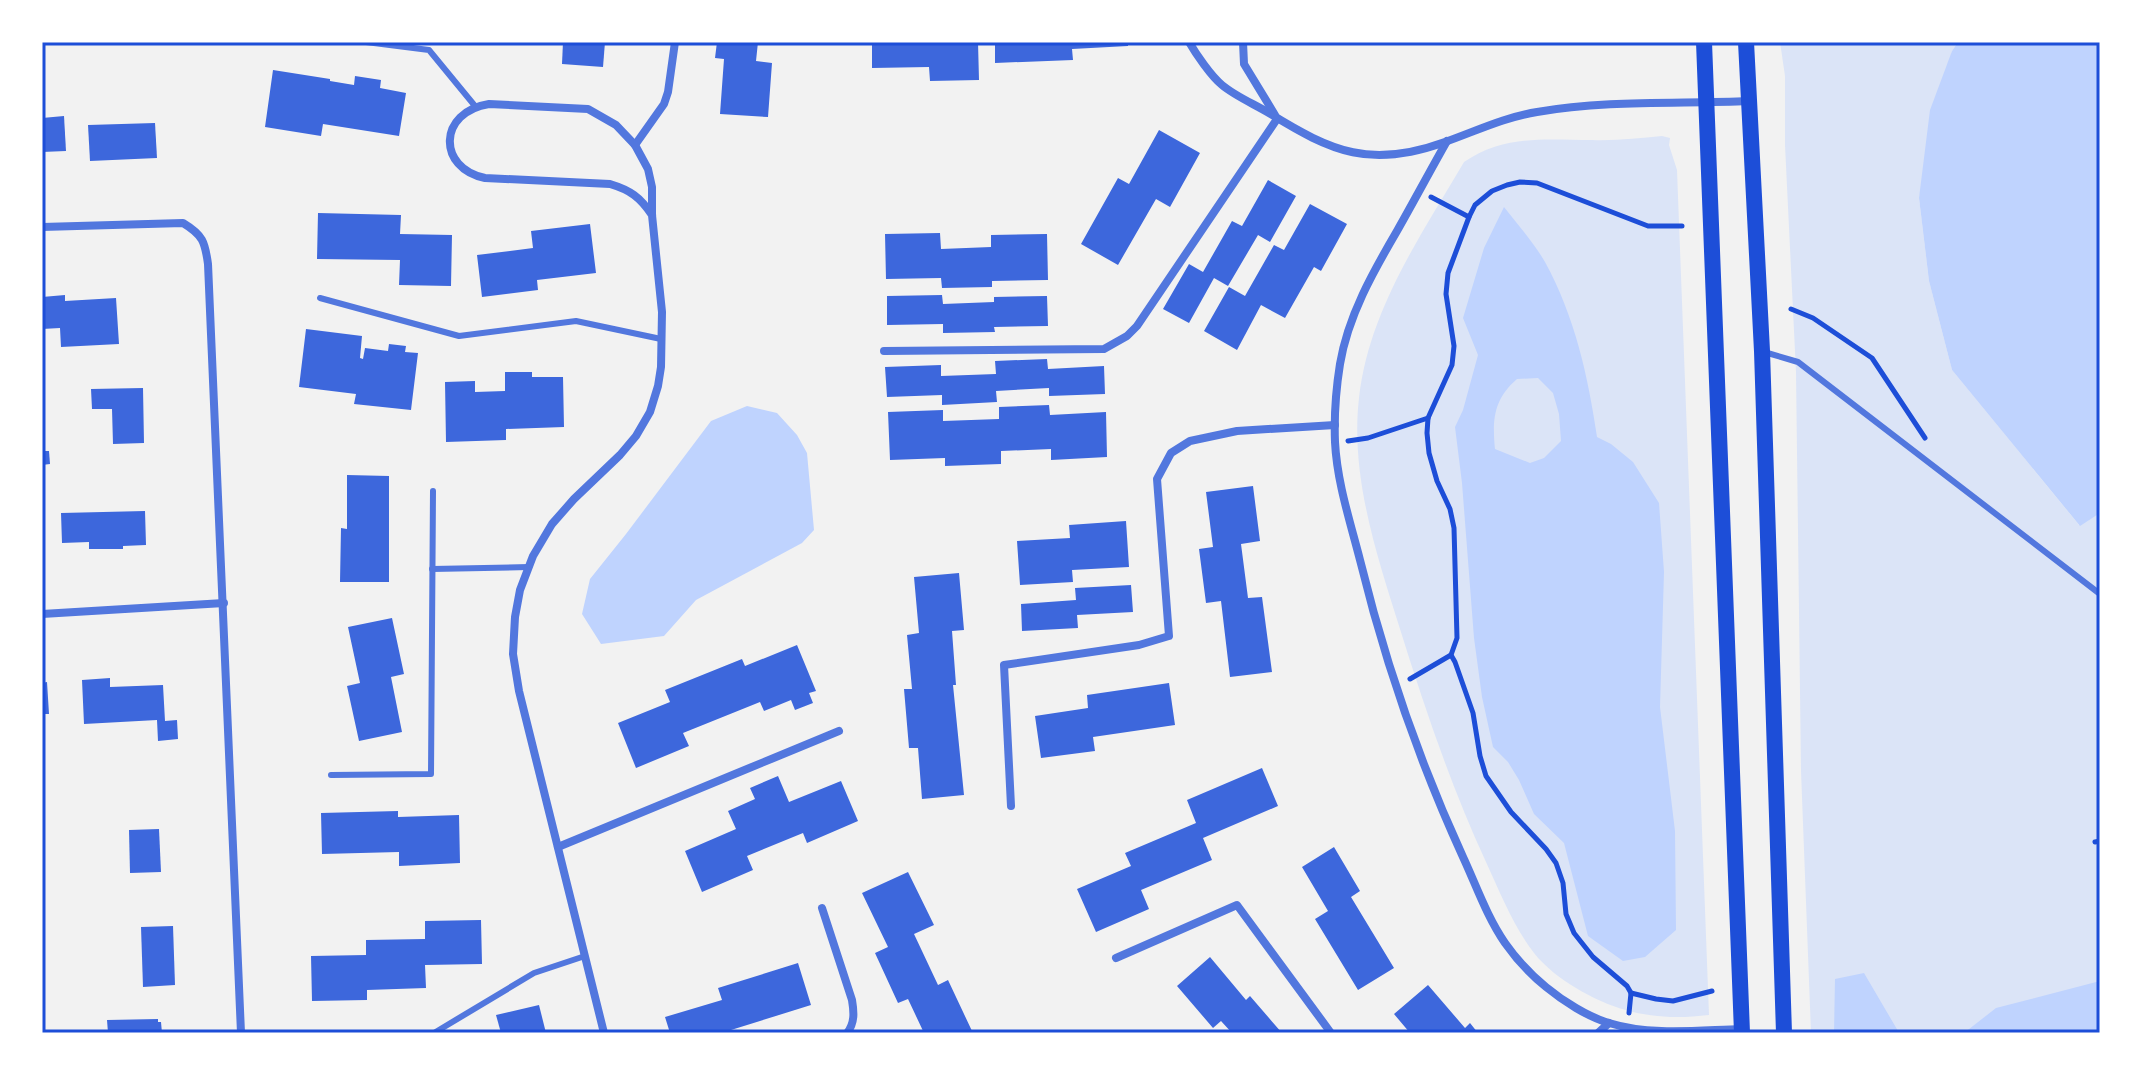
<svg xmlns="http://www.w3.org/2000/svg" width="2142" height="1075" font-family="'Work Sans',sans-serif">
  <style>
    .green { fill: #dbe4f7 }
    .water { fill: #bfd3fe; fill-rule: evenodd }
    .building { fill: #3d67dc }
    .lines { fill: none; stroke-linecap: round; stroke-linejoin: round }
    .path { stroke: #1d4ed8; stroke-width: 5 }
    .service { stroke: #5277de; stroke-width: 6 }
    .minor { stroke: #5277de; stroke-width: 8 }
    .secondary { stroke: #1d4ed8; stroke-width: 16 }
    .neatline { fill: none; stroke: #1d4ed8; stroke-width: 3 }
  </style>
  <rect width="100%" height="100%" fill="#f2f2f2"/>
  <g class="green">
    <path d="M1780,42h178l-6,9 -33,147 10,83 23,89 127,155 21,-12v520h-289l-10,-262 -5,-399 -11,-227v-69z"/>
    <path d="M1662,136l8,2 -1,7 8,25 32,845c-50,6 -90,-1 -133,-27 -15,-9 -31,-21 -42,-35 -21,-27 -34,-61 -48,-91 -35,-76 -61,-153 -86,-233 -23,-73 -50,-153 -41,-231 10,-88 61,-161 105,-236 41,-28 82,-22 128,-22 23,1 47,-2 70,-4z"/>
  </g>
  <g class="water">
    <path d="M1958,42h142v471l-20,13 -128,-156 -23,-89 -10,-83 11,-88 22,-59z"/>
    <path d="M1504,207c14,18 30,36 41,55 30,55 43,114 52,175l14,7 22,18 26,41 5,69 -4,135 15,124 1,99 -31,27 -22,4 -35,-25 -24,-93 -30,-29 -15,-34 -11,-18 -15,-15 -11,-50 -8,-59 -12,-155 -7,-56 8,-17 15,-55 -15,-37 21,-70zM1538,378l15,15 6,21 2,27 -17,17 -14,5 -35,-14c-3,-30 -1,-50 22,-70z"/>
    <path d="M747,406l30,7 20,22 10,18 7,77 -12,13 -106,57 -32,36 -63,8 -19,-30 8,-35 36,-45 85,-113z"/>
    <path d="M1864,973l34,58 2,2h-66l1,-54z"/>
    <path d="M2100,981v52h-136l32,-25z"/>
  </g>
  <g class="building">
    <path d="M563,42h42l-2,25 -41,-3z"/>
    <path d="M717,42h41l-2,19 16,2 -4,54 -48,-3 4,-55 -9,-1z"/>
    <path d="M872,42h106l1,38 -49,1 -1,-14 -57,1z"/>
    <path d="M995,42h133v4l-56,3 1,11 -78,3z"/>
    <path d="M273,70l57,9v2l24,4 1,-9 26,4 -1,8 26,5 -7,43 -76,-12 -2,12 -56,-9z"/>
    <path d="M64,116l2,35 -24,1v-34z"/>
    <path d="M155,123l2,35 -67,3 -2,-36z"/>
    <path d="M1159,130l41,23 -30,54 -14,-8 -38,66 -37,-21 37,-66 11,6z"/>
    <path d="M1268,180l28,16 -26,46 -12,-7 -30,51 -14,-8 -25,45 -26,-14 26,-45 14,8 29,-51 10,5z"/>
    <path d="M1310,204l37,20 -26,47 -7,-4 -29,51 -24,-13 -24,45 -33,-19 25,-44 16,9 29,-51 10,5z"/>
    <path d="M318,213l83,2 -1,19 52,1 -1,51 -52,-1 1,-25 -83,-1z"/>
    <path d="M590,224l6,49 -59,7 1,10 -56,7 -5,-42 56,-7 -2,-17z"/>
    <path d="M940,233l1,16 50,-2v-12l56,-1 1,46 -56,1v6l-50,1 -1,-10 -55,1 -1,-45z"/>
    <path d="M65,295v6l51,-3 3,46 -58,3 -1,-19 -18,1v-32z"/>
    <path d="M942,295l1,9 51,-2v-5l53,-1 1,30 -54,1 1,5 -52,1v-9l-56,1v-29z"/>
    <path d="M306,329l56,7 -2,22 3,1 2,-11 23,3 1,-7 17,2 -1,6 13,1 -7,57 -57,-6 2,-10 -57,-7z"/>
    <path d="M1047,359l1,10 56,-3 1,28 -56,2v-8l-53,3 1,11 -55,3v-10l-55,2 -2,-30 56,-2v11l55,-2 -1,-13z"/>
    <path d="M505,372h27v5h31l1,50 -58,2v11l-60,2 -1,-60 30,-1v11l30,-1z"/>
    <path d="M143,388l1,55 -31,1 -1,-35h-20l-1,-20z"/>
    <path d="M1049,405l1,10 56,-3 1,45 -56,3v-11l-50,2v13l-56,2v-8l-55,2 -2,-48 55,-2v11l56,-2v-12z"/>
    <path d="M42,451h7l1,13 -8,1z"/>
    <path d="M347,475l42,1v106h-49l1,-54 6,1z"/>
    <path d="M1253,486l7,55 -19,3 7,54 14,-1 10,75 -42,5 -9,-76 -15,2 -7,-54 14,-2 -7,-55z"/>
    <path d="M145,511l1,34 -23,1v3h-34v-7l-27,1 -1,-30z"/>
    <path d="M1126,521l3,46 -57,3 1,12 -53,3 -3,-44 53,-3 -1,-13z"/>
    <path d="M959,573l5,57 -12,1 4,54h-3l11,110 -42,4 -4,-51h-9l-5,-59h8l-5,-54 12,-2 -5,-56z"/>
    <path d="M1131,585l2,27 -56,3 1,13 -56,3 -1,-27 55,-4 -1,-12z"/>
    <path d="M392,618l12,56 -13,3 11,55 -43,9 -12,-55 13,-3 -12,-56z"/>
    <path d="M797,645l19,46 -7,2 4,10 -18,7 -4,-10 -27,11 -4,-9 -77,31 6,13 -53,22 -18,-45 52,-21 -5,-12 77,-31 3,7z"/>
    <path d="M110,678v9l53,-2 2,36 12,-1 1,19 -20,2 -1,-21 -73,4 -2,-44z"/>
    <path d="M47,682l2,32h-7v-31z"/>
    <path d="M1169,683l6,42 -82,12 2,14 -54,7 -6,-42 53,-8 -1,-13z"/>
    <path d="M1262,768l16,38 -75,32 9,22 -71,30 8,19 -53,23 -19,-43 54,-23 -6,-13 71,-30 -9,-23z"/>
    <path d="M778,776l11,26 52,-21 17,40 -51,22 -4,-10 -56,23 6,14 -51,22 -17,-41 51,-22 -8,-18 27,-12 -5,-11z"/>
    <path d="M398,811v6l61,-2 1,48 -61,3v-14l-77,2 -1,-41z"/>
    <path d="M159,829l2,43 -31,1 -1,-43z"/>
    <path d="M1334,847l26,44 -9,6 43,71 -36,22 -43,-71 13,-8 -26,-44z"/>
    <path d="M908,872l26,53 -20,9 24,51 10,-5 24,51 -4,2h-44l-16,-34 -10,4 -23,-50 13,-6 -26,-54z"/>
    <path d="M481,920l1,44 -57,1 1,23 -59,2v10l-55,1 -1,-45 55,-1v-15l59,-1v-18z"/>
    <path d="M173,926l2,59 -32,2 -2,-60z"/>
    <path d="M1210,957l36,43 4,-4 32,37h-50l-11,-12 -8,7 -36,-42z"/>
    <path d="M798,963l13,42 -80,25 1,3h-62l-5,-16 57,-17 -4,-12z"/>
    <path d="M1428,985l37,43 5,-5 8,10h-68l-16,-19z"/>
    <path d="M539,1005l7,28h-45l-5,-18z"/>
    <path d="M158,1019v3h3l1,11h-54l-1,-13z"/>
  </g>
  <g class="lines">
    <g class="path">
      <path d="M1431,197l38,20"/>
      <path d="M1791,309l22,9 59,40 53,80"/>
      <path d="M1348,441l20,-3 60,-20"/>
      <path d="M1410,679l41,-24"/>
      <path d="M2095,842l5,-1"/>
      <path d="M1631,993l25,6 17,2 39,-10"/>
      <path d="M1629,1013l2,-20 -4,-7 -34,-29 -19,-24 -8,-19 -3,-31 -7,-20 -10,-14 -35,-37 -25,-36 -6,-20 -7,-43 -18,-51 -4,-7 6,-17 -3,-110 -4,-19 -13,-28 -8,-28 -2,-20 1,-15 24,-53 2,-19 -8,-52 2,-21 21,-56 6,-12 17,-14 15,-6 13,-3 17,1 111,43h34"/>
    </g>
    <g class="service">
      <path d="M366,42l63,8 46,56"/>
      <path d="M320,298l139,38 117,-15 85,18"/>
      <path d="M1764,352l34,10 302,232"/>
      <path d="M432,569l97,-2"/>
      <path d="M331,775l100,-1 2,-283"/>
      <path d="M434,1033l100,-60 51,-17"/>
    </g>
    <g class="minor">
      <path d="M1189,42c7,12 22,34 33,43 13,11 32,19 47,28 63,39 102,56 176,29 31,-11 60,-25 92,-30 69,-12 142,-8 212,-11"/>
      <path d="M1243,42l1,22 31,51"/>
      <path d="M1447,141c-17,30 -33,60 -50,90 -24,41 -49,85 -57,133 -4,25 -6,52 -5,78 2,40 15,79 25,118 25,102 59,201 103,297 13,28 24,60 42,86 12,17 26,32 41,44 17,14 42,30 63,36 42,13 90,7 133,6"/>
      <path d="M635,145l29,-41 4,-12 7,-50"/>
      <path d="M42,227l141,-4c20,12 22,19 25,41l33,769"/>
      <path d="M884,351l220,-2 23,-13 10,-10 140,-207"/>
      <path d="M42,614l182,-11"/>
      <path d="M1011,806l-7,-141 135,-20 30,-9 -12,-157 14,-26 19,-12 47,-10 98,-6"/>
      <path d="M558,847l281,-116"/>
      <path d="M822,908l30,92c2,12 3,23 -5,33"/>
      <path d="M1116,958l121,-53 94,128"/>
      <path d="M604,1033l-85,-342 -6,-37 2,-37 5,-27 13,-34 19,-32 22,-25 46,-44 16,-19 14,-24 8,-26 3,-19 1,-55 -10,-97v-28l-4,-18 -13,-24 -19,-20 -28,-16 -99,-5c-51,8 -52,64 -4,74l125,6c20,6 30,13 42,31"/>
      <path d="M1598,1033l11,-10"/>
    </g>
    <g class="secondary">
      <path d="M1704,42l38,991"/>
      <path d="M1746,42l16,309 22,682"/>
    </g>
  </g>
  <rect width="2142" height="1075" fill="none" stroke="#ffffff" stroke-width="88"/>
  <rect x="44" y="44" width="2054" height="987" class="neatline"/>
</svg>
